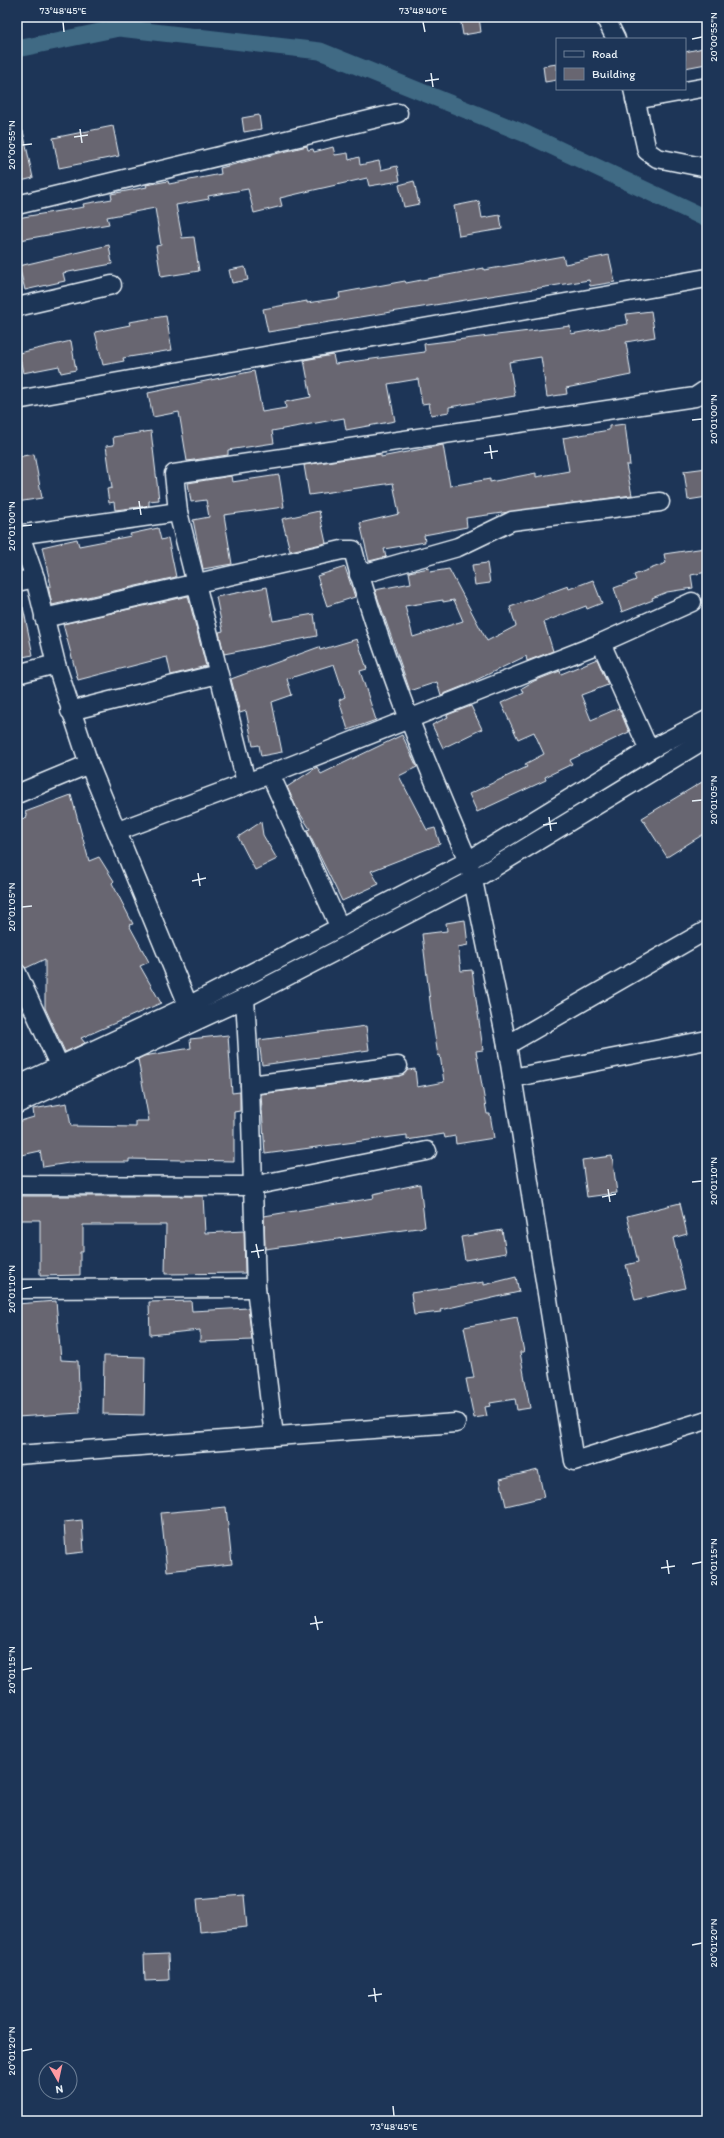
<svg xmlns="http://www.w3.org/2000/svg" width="724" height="2138" font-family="Itim,sans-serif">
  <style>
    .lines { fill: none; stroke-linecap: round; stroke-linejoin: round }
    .canal { stroke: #3f6b84; stroke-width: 17 }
    .building { fill: #686671; stroke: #e8f1f8; fill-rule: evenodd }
    .minor-casing { stroke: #e8f1f8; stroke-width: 21 }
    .minor { stroke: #1d3557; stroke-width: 18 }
    .ticks { fill: none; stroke: #e8f1f8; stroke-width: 1.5 }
    .neatline { fill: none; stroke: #e8f1f8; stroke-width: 1.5 }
    .ticks-label { font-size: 10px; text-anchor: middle; fill: #e8f1f8 }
  </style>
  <rect width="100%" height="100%" fill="#1d3557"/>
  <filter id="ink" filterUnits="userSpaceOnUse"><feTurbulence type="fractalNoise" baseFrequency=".025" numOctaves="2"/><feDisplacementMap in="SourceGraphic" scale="8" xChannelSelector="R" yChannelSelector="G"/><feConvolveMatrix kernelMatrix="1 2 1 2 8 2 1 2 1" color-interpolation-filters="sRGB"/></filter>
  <g filter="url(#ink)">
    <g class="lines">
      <path class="canal" d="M17,49l102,-21 201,23 206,83 181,85"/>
    </g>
    <g class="building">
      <path d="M460,17h19l2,15 -18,3z"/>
      <path d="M703,48l3,16 -21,4v-16z"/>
      <path d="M557,64v16l-12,2 -2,-16z"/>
      <path d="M259,115l2,14 -17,3 -2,-14z"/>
      <path d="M113,126l6,30 -60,12 -6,-30z"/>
      <path d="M17,131h6l10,47 -16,4z"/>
      <path d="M307,146l1,4 5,-1 1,3 19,-5 2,8 13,-2 1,7 10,-3 1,8 19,-4 2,9 16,-4 3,15 -31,5 -2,-8 -53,12 -34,8 2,8 -28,7 -6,-24 -40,7 1,3 -33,6 6,33 12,-1 5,34 -38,6 -5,-31 5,-1 -6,-37 -48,9 2,7 -89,16 -3,-22 67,-11 -1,-3 29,-5 -1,-5 36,-7 -1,-2 22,-4 1,3 52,-10 -1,-6z"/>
      <path d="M414,181l5,23 -15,3 -5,-22z"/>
      <path d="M479,201l3,17 18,-3 2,14 -43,7 -5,-30z"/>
      <path d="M109,245l3,19 -49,9 2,8 -40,9 -6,-24z"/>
      <path d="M609,255l6,27 -25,4 -1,-6 -321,52 -5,-23 44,-8v2l33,-5 -1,-5 66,-12 1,2 78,-15v2l79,-14 2,8z"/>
      <path d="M245,267l3,13 -16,3 -3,-13z"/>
      <path d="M651,311l4,26 -29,5 5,33 -65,13 1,6 -20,3 -6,-40 -32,5 6,34 -66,11v5l-18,3 -2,-12 -7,1 -4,-25 -30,5 7,37 -49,9 -2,-12 -72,13 2,12 -46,7v5l-41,6 -8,-49 -26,5 -5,-24 106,-22 8,41 24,-4 -1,-6 26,-5 -7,-37 29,-5 2,9 90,-12 -1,-8 146,-18 1,8 57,-10 -2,-10z"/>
      <path d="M166,316l6,34 -49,8 1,3 -21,4 -8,-33 35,-7 -1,-3z"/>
      <path d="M71,341l5,29 -15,3 -2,-7 -36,7 -4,-20z"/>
      <path d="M625,424l5,41h-4l6,30 -166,23 1,9 -43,8 1,7 -41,7 2,8 -17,4 -9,-38 39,-9 -6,-31 -84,12 -5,-30 77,-11v3l62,-12 7,41 40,-7v3l46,-9v4l33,-6 -6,-33 46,-8v-4z"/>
      <path d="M151,431l8,69 -10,1v5l-34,4 -1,-8 -5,1 -2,-14 5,-1 -6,-42 8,-1 -1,-8z"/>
      <path d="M34,454l8,44 -25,4v-45z"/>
      <path d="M707,468v29l-19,3 -4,-29z"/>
      <path d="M279,475l5,32 -60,8 8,49 -29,5 -10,-49 16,-3 -3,-17 -15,2 -3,-19 43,-7 1,6z"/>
      <path d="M319,511l7,32 -36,8 -8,-32z"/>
      <path d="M158,528l3,12 7,-2 8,39 -124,28 -4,-19h3l-9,-39 35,-8 2,7 52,-10 -1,-2z"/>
      <path d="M705,548l2,24 -16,3 2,13 -26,4 -15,6 1,2 -31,12 -8,-24 22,-8 -2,-5 32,-12 -2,-9z"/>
      <path d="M487,563l3,20 -15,2 -3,-20z"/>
      <path d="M345,567l10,30 -28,9 -10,-30z"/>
      <path d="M429,568l1,4 19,-3 38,72 29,-15 -6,-19 58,-21 1,3 24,-9 9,23 -15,6 -1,-3 -42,16 9,29 -26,10 -1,-5 -60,29 -25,10 -4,-13 -27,9 -35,-101 36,-7 -2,-11zM443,600v2l11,-2 9,21 -50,16 -8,-31z"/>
      <path d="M267,587l6,34 41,-7 3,22 -93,18 -5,-22 4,-1 -7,-34z"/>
      <path d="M188,596l18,70 -35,9 -4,-18 -89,23 -15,-56z"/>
      <path d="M17,607h6l10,48 -16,3z"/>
      <path d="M357,639l10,30 -7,2 16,49 -28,10 -9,-30 6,-3 -11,-33 -47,15 5,16 -20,7 10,50 -21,4 -2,-11 -6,1 -7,-35 -6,2 -9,-34 88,-32 1,3z"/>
      <path d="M597,659l11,26 -27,10 10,25 28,-12 10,24 -59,28 2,4 -27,13 1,3 -69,32 -8,-18 58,-27 -2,-3 19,-10 -10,-22 -16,7 -17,-36 23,-10 -2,-5 12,-7 26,-10 1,3z"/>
      <path d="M471,706l11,23 -39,19 -11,-23 16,-8 -1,-2z"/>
      <path d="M402,735l15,32 -18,9 28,54 8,-2 5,16 -69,27 8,13 -37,17 -35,-71 3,-1 -13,-20 -10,-22 30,-20 4,7z"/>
      <path d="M707,779v53l-40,25 -25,-39z"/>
      <path d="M71,795l18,66 10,-4 15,24 -2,2 21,41 -4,1 20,37 -9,4 21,37 -80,35 4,5 -20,9 -20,-44v-49l-19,9 -5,-4 -4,-11v-132l10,-4 -2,-5z"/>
      <path d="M261,822l2,13 14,24 -22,11 -17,-33z"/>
      <path d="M465,920l3,25 -10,2 3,24 11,-1 11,80 -7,1 11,63h3l4,24 -38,6 -1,-8 -10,2 -1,-4 -37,6v-5l-142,19 -4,-60 138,-18 9,-6 7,-1 2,18 27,-5 -4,-27 -2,1 -7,-46 -9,-76 25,-3 -1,-8z"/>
      <path d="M366,1026l3,24 -107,15 -3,-25z"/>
      <path d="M228,1035l4,58 8,-1v19l-6,1v49l-105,-2v3h-54l-32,5 -3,-16 -23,5v-34l17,-5 -1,-8 34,-6 4,23 65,1v-6h13l-11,-62 6,-3 47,-8 -1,-9z"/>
      <path d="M612,1156l5,37 -30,4 -5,-37z"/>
      <path d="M420,1184l5,43 -160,22 -1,-33 110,-18 -1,-4z"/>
      <path d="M17,1196h186l2,37 39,-2 1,42 -80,1 1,-49h-83v27h-3v23l-40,1v-56h-23z"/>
      <path d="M680,1203l7,31 -14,4 12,50 -50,12 -9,-35 12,-3 -11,-46z"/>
      <path d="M502,1230l4,23 -41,7 -4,-23z"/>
      <path d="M516,1277l3,15 -79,18 1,2 -27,3 -3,-22 73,-11v3z"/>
      <path d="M56,1301l5,59 17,1 2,52 -63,4v-113z"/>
      <path d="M191,1301l1,10 56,-3 4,32 -52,2v-12l-50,5 -1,-33z"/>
      <path d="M517,1317l7,35h-4l10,56 -13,2 -2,-11 -25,4 1,3 -6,1 2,9 -13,2 -8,-39 8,-1 -10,-51z"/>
      <path d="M104,1356l41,1 -1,58 -41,-1z"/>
      <path d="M538,1470l6,27 -38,9 -6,-27z"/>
      <path d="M226,1507l6,57 -65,7 -6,-58z"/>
      <path d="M82,1520l2,32 -18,2 -2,-32z"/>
      <path d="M244,1895l3,32 -47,5 -3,-33z"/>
      <path d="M168,1954l1,26 -24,1 -1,-26z"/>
    </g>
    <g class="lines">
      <g class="minor-casing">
        <g id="minor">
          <path d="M605,17l11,22"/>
          <path d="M633,89l14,62 10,7 50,10"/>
          <path d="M635,100l72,-13"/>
          <path d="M17,205l381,-92"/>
          <path d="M17,307l95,-22"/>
          <path d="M17,400l690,-122"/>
          <path d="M17,535l161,-23"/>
          <path d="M20,535l15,43 21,86 33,100"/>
          <path d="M359,575l99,-28 54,-26 148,-19"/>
          <path d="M17,582l18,-4"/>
          <path d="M44,618l298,-68h11c28,107 72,210 115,311l5,19 34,165 67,416 133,-41"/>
          <path d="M601,643l91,-41"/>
          <path d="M17,674l39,-10"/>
          <path d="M70,711l148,-37"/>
          <path d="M270,774l70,154"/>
          <path d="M246,782l-68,-270 -4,-38 521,-77 12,-8"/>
          <path d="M17,794l72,-30 104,253"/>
          <path d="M118,831l152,-57 331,-131 48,107"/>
          <path d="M17,973l47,103"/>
          <path d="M245,998l5,87 6,203 18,148"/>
          <path d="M507,1045l200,-115"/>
          <path d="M512,1078l195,-38"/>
          <path d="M250,1085l148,-19"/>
          <path d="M17,1086l171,-80 280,-145 181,-111 58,-30"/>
          <path d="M17,1104l228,-106 228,-118 234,-142"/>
          <path d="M17,1185l235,1 175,-35"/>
          <path d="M17,1289l239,-1"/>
          <path d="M17,1455l439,-32"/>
        </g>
      </g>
      <use href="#minor" class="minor"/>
    </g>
  </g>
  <path class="ticks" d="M63,22l1,10M423,22l2,10M692,39l10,-2M431,73l2,14M425,81l14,-2M80,129l2,14M74,137l14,-2M22,145l10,-1M692,420l10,-1M490,445l2,14M484,453l14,-2M139,501l2,14M133,509l14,-2M22,526l10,-1M692,801l10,-1M549,817l2,14M543,825l14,-2M198,873l2,13M192,881l14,-3M22,907l10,-1M692,1182l10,-1M608,1189l2,13M602,1197l14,-3M256,1244l3,14M251,1252l13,-2M22,1289l10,-2M667,1560l2,14M692,1564l10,-2M661,1568l14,-2M315,1616l3,14M310,1624l13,-2M22,1670l10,-2M692,1945l10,-2M374,1988l2,14M368,1996l14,-2M22,2051l10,-2M393,2106l1,10"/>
  <rect width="724" height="2138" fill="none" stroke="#1d3557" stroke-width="44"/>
  <rect x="556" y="38" width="130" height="52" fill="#1d3557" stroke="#6e8097"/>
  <rect x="564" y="51" width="20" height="6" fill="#1d3557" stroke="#6e8097"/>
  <text x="592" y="58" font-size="12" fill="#e8f1f8">Road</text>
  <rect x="564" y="68" width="20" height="12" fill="#686671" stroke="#6e8097"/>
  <text x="592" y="78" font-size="12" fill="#e8f1f8">Building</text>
  <g transform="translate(58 2080) rotate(171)"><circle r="19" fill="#1d3557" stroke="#6e8097"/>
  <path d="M0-3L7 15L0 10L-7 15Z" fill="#ff9aa2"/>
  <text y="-6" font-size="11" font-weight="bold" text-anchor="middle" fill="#e8f1f8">N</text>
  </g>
  <rect x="22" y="22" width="680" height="2094" class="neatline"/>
  <g class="ticks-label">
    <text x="63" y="14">73°48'45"E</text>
    <text x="423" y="14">73°48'40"E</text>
    <text transform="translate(713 37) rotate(-90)" y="4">20°00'55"N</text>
    <text transform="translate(11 145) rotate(-90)" y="4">20°00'55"N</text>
    <text transform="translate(713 419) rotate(-90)" y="4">20°01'00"N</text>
    <text transform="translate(11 526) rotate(-90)" y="4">20°01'00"N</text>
    <text transform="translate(713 800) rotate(-90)" y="4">20°01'05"N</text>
    <text transform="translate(11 907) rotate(-90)" y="4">20°01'05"N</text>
    <text transform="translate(713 1181) rotate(-90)" y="4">20°01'10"N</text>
    <text transform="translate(11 1289) rotate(-90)" y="4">20°01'10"N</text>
    <text transform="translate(713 1562) rotate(-90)" y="4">20°01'15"N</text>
    <text transform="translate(11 1670) rotate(-90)" y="4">20°01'15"N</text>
    <text transform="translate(713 1943) rotate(-90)" y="4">20°01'20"N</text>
    <text transform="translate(11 2051) rotate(-90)" y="4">20°01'20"N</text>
    <text x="394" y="2130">73°48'45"E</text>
  </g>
</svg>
